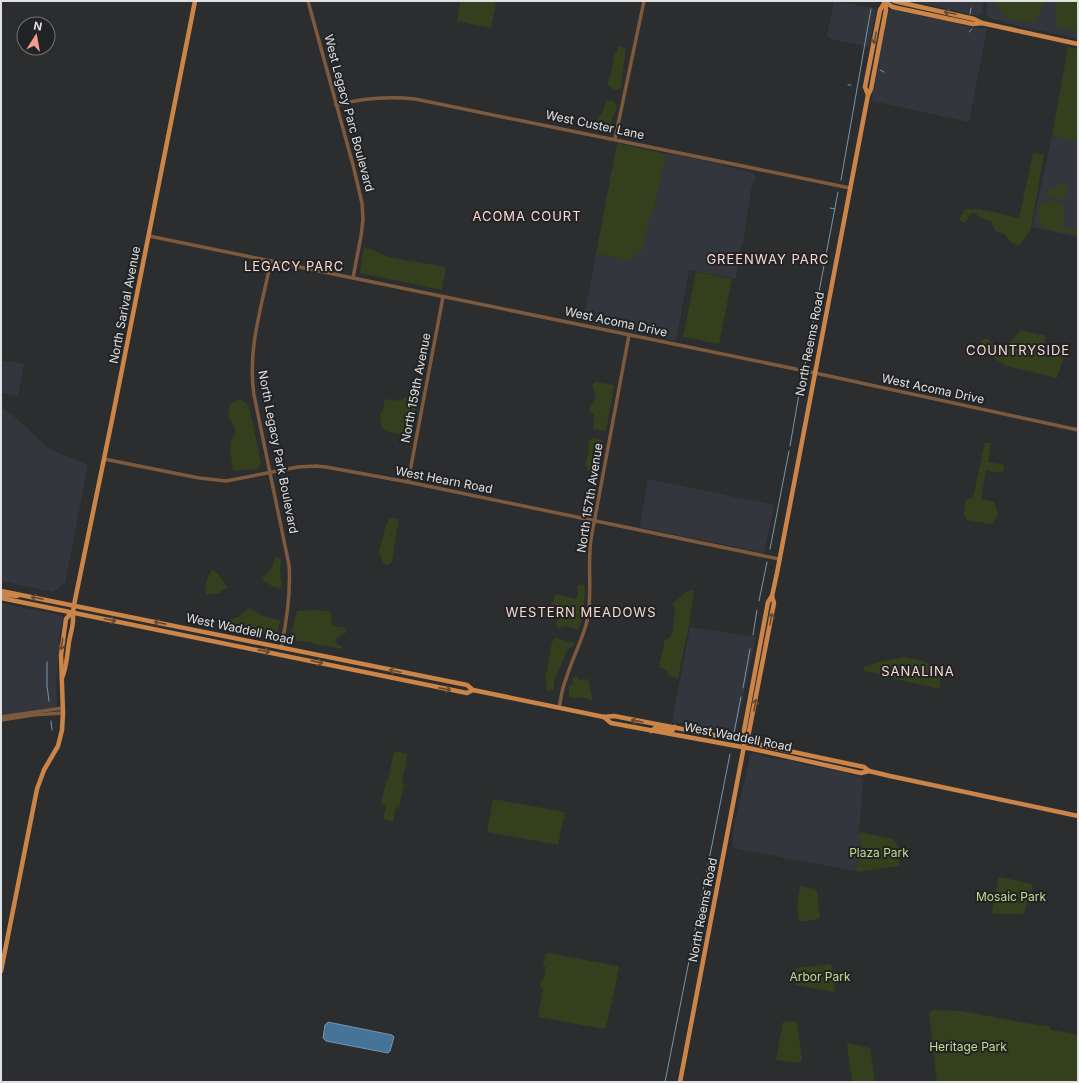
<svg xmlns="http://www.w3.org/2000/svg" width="1079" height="1083" font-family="Inter,sans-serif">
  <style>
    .built { fill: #34363d }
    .green { fill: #343f1d }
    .water { fill: #467499; stroke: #7495af }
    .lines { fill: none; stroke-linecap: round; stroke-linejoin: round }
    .stream { stroke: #7495af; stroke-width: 1 }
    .minor { stroke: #7d5a3e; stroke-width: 3.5 }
    .major { stroke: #cc8548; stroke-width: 4.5 }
    .oneway { stroke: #664a33 }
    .labels { text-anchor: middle; stroke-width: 4; stroke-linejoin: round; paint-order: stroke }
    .street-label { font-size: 12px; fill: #e1e1e3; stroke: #222325 }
    .park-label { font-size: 12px; fill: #c2dd8e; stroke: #222325 }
    .neighbourhood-label { font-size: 13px; letter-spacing: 1px; fill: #fbd8d2; stroke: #222325 }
  </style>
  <rect width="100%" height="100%" fill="#2c2d2f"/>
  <g class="built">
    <path d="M834,1l40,7 2,3 -7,36 -38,-8 -4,-3z"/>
    <path d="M910,1h74l-2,12 -4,3z"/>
    <path d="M988,1h90v38l-63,-14 -26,-7 -3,-5z"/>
    <path d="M891,9l34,8 24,4 15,5 23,3 -18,93 -97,-21 1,-11 5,-19 4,-28 7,-32z"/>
    <path d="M1052,136l26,5v96l-46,-10z"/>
    <path d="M666,154h6l48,10 15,5 18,4 3,3 -5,14 -8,51 -4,13 -3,25 -47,-9 -13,71 -93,-19 13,-68 24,4 35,-52z"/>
    <path d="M1,360l23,4 -6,32 -17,-3z"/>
    <path d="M1,406l21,17 27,26 39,16 -23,118 -12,9 -52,-11z"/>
    <path d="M648,479l126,26 -10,48 -124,-26z"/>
    <path d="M1,603l58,12 4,2v3l-5,21 1,7 -3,35 1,21 -2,3 -54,9z"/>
    <path d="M690,627l66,10 -20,93 -5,3 -59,-11z"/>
    <path d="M754,753l15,5 25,3 11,4 29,5 26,7 3,3 -3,43 -2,12h2l2,18 -7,18 -122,-23v-17l17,-74 1,-3z"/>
  </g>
  <g class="green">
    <path d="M460,1h33l3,2 -5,25 -34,-7z"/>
    <path d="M994,1h52l-13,22c-18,-3 -29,-3 -39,-22z"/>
    <path d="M1055,1h23v30l-21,-4z"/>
    <path d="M618,46l8,2 -5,40 -6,2 -8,-5c5,-11 5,-21 8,-32h2z"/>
    <path d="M1068,47l10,2v92l-26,-5z"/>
    <path d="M607,100l7,1 3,6 -5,12 -1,11h-7l-7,-4 1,-9 4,-3z"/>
    <path d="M617,143l49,11 -11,52 -6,11 -7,33 -18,13 -4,-5 -24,-4z"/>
    <path d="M1033,153l11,1 -13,75 -8,12 -3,4 -8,-2 -8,-9 -9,-3 -4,-10 -8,-2 -8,-6 -4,1 -6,9 -6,-3 6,-11c19,-1 36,5 54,9z"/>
    <path d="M1061,183l7,1 -3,15c-5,2 -13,-1 -18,-5v-3l6,-2z"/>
    <path d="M1047,200c4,1 10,1 13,4 6,4 2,15 4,22 4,4 9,6 14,1v8c-8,-2 -28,-5 -35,-8 -5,-3 -6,-9 -5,-15 1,-6 4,-9 9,-12z"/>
    <path d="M364,248l10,2 14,7 58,10 -4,23 -82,-17z"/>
    <path d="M696,272l36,7 -13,65 -36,-7z"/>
    <path d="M1021,330l25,6 -3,13 21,7 -7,22 -51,-12 -29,-19 6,-8h5l14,11z"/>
    <path d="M595,382l19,3 -8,46 -13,-2 1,-14 -5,-5 7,-15 -4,-9z"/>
    <path d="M407,396l6,1c7,12 -1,26 -5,37 -9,1 -20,-1 -27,-7l-1,-14 3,-4 2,-10 15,2z"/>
    <path d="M240,399l9,6 12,58 -3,6 -25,2 -3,-21 1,-11c8,-6 3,-16 -3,-22l2,-13z"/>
    <path d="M592,438l11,2v7l-6,9 1,10 -4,6 -6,-1 -3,-7 4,-11 -1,-11z"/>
    <path d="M985,443h6l-3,19 16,3v5l-3,3 -15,-3 -5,29 13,3 4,12 -6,10 -25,-4 -3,-4 1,-15 8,-4z"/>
    <path d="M390,518l9,1 -7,42 -4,4 -5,-2 -4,-11c3,-11 5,-26 11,-34z"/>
    <path d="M277,557l4,2 -1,14 2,12 -3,4 -15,-7 -2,-4 10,-10 2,-9z"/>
    <path d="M212,569l6,5 10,13 -9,6 -12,2 -2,-3 2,-12z"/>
    <path d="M582,584l3,2 -1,26 -6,18 -12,-4 -7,2 -3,-2 2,-8 -1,-7 -6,-4 4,-13 21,5 2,-5 -1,-8z"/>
    <path d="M694,590l-5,35 -11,53 -10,-2 -1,-5 -8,-4 6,-28h3l4,-4 3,-22 -2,-10 15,-12z"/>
    <path d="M249,608l14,8 16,4 1,3 -4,11c-12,1 -17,-3 -28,-4 -8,-1 -14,-1 -21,-5l1,-5 10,-3z"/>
    <path d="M314,610l16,1c3,5 0,9 3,15l11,1 3,5 -12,7 1,5 6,2v2l-3,1 -11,-3 -11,-1 -7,-3 -13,-1 -6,-6 6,-24z"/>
    <path d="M555,638l20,5 -1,3 -6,3 -14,32v7l-2,3 -6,-1 1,-8 -2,-1 7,-40h2z"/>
    <path d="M904,657c20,4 40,5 36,32l-59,-13 -1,-2 -16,-3 -1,-4 16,-5z"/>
    <path d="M576,676l4,4 8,-1 5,22 -9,-3 -7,-1 -2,2 -6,-2v-11l4,-2v-7z"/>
    <path d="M394,751l14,3 -6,29 2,1 -5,24 -3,-1 -3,15 -10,-3 3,-13 -5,-2 5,-23h2z"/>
    <path d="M493,799l72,13 -7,33 -71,-13z"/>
    <path d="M860,832l33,7c9,8 6,17 6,27l-40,6 -4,-1 7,-18 -2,-18h-2z"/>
    <path d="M1001,877l30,7 2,3 -9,26 -3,1h-27l-2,-2 6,-33z"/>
    <path d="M800,886l16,3 1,2 3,25 -1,3 -20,3 -2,-17z"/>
    <path d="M550,953l67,13 2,2 -13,60 -2,1 -66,-12 5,-28 -3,-1 1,-8 3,-1 2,-13 -3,2 2,-13z"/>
    <path d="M831,964l4,28 -39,-7 -2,-15 2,-2z"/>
    <path d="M932,1010l30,1 80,15 6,-1 3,5 20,3 7,4v45h-141l-8,-69z"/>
    <path d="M795,1021l2,2 5,37 -2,3 -24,-3 7,-38z"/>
    <path d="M848,1043l22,5 5,34h-23l-5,-37z"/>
  </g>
  <path class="water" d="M328,1022l64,13 2,2 -4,14 -2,2 -62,-12 -3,-3 2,-13z"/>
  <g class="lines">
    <g class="stream">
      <path d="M970,14l1,-6"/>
      <path d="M969,32l3,-3"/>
      <path d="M880,70l4,2"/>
      <path d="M848,85h3"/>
      <path d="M841,180l30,-171"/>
      <path d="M830,208l5,1"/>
      <path d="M805,365l33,-173"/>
      <path d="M790,446l12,-69"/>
      <path d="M770,549l19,-98"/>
      <path d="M759,601l8,-39"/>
      <path d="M753,635l4,-25"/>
      <path d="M47,662v24l2,15"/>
      <path d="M743,688l7,-39"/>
      <path d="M51,721l1,9"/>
      <path d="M734,733l7,-36"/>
      <path d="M665,1082l65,-328"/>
    </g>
    <g class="minor">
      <path d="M308,1l45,164 9,38 1,17 -2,16 -8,42"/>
      <path d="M336,105c27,-7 52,-9 79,-6l435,89"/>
      <path d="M615,139l29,-138"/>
      <path d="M149,236l666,137 263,57"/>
      <path d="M271,261c-9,44 -24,89 -17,134l35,170c2,28 -2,55 -8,83"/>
      <path d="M104,459l95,19 27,3 72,-14 18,-1 10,1 82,15 371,77"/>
      <path d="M408,482l35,-185"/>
      <path d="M559,708c2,-10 3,-20 7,-29 6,-20 16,-38 21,-58 6,-27 0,-54 4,-82l38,-204"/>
      <path d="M1,717l62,-9"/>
      <path d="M1,720l32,-5 30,-2"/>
    </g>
    <g class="major">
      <path d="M894,1l80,18 8,4"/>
      <path d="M885,2l8,5 80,17 9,-1 96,21"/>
      <path d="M868,95l-3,-8 15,-77 5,-8"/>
      <path d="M1,591l466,94 6,5 131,27 10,-1 105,20 145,31 5,4 21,5 188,40"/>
      <path d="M1,594l16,2"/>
      <path d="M1,598l466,95 6,-3"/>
      <path d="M62,678c5,-12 5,-23 7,-36 1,-7 4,-15 4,-22 0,-5 0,-10 1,-15l39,-190 82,-414"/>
      <path d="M604,717l7,6 142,26 108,24 8,-2"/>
      <path d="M651,731l4,-3 17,3 3,-4"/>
      <path d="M745,741l-2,-5 25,-134 4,-6 5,-23 91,-478 3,-6 15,-79 -1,-8"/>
      <path d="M1,971l36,-182 7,-19 14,-24 4,-16 1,-17 -2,-58 5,-36 6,-7"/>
      <path d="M680,1082l65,-341 3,-4 26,-134 -2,-7"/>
    </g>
  </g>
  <defs><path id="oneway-shaft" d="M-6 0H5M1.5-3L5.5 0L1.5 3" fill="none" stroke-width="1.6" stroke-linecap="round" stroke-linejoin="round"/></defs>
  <g class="oneway">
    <use href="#oneway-shaft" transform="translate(950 13) rotate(-168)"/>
    <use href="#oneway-shaft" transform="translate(875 38) rotate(101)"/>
    <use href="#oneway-shaft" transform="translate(37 598) rotate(-169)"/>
    <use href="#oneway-shaft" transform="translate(771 619) rotate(-79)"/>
    <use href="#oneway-shaft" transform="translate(110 620) rotate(12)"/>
    <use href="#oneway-shaft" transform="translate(160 623) rotate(-169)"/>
    <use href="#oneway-shaft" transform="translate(62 644) rotate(97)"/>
    <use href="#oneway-shaft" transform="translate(264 651) rotate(11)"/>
    <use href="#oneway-shaft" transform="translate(317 662) rotate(13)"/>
    <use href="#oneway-shaft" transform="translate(395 671) rotate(-168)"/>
    <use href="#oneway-shaft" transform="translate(445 689) rotate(11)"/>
    <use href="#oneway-shaft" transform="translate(755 705) rotate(-79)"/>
    <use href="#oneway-shaft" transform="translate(637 721) rotate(-170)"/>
  </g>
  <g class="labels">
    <g class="street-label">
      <text transform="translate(349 113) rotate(75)" y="4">West Legacy Parc Boulevard</text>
      <text transform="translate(595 125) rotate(12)" y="4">West Custer Lane</text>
      <text transform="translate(125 305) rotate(-79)" y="4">North Sarival Avenue</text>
      <text transform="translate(616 322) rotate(12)" y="4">West Acoma Drive</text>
      <text transform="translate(810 344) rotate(-79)" y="4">North Reems Road</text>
      <text transform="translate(416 388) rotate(-79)" y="4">North 159th Avenue</text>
      <text transform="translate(933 389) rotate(12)" y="4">West Acoma Drive</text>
      <text transform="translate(278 452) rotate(79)" y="4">North Legacy Park Boulevard</text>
      <text transform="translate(444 480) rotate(11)" y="4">West Hearn Road</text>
      <text transform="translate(590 498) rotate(-81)" y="4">North 157th Avenue</text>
      <text transform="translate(240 629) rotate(12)" y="4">West Waddell Road</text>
      <text transform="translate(738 737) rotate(11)" y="4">West Waddell Road</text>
      <text transform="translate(703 910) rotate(-79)" y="4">North Reems Road</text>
    </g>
    <g class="park-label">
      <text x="879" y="857">Plaza Park</text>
      <text x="1011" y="901">Mosaic Park</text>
      <text x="820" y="981">Arbor Park</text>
      <text x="968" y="1051">Heritage Park</text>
    </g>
    <g class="neighbourhood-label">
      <text x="527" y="221">ACOMA COURT</text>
      <text x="768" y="264">GREENWAY PARC</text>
      <text x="294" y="271">LEGACY PARC</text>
      <text x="1018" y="355">COUNTRYSIDE</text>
      <text x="581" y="617">WESTERN MEADOWS</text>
      <text x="918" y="676">SANALINA</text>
    </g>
  </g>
  <rect width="1079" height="1083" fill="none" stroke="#e1e1e3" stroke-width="4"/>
  <g transform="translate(36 36) rotate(11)"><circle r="19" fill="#222325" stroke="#6e6f71"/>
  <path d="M0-3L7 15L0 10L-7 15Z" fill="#f59d8e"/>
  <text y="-6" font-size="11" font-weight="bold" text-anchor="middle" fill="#e1e1e3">N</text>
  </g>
</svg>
